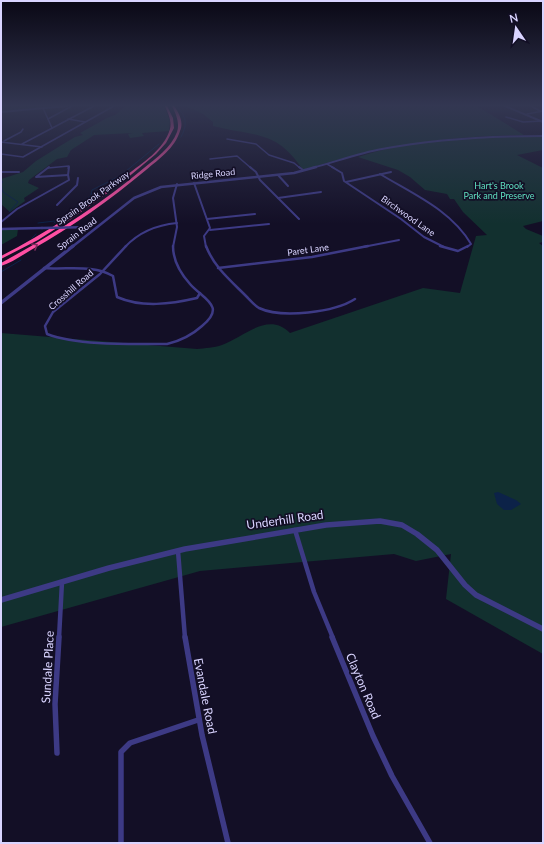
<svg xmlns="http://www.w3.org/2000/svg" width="544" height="844" font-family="Lato,sans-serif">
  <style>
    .green { fill: #12302f }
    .water { fill: #0c2248 }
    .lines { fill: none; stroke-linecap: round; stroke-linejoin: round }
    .stream { stroke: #0c2248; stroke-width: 1 }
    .minor-far4 { stroke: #3d3a85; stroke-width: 1.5 }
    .minor-far3 { stroke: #3d3a85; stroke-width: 2 }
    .minor-far2 { stroke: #3d3a85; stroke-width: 2.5 }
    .minor-far1 { stroke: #3d3a85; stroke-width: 4.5 }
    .minor { stroke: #3d3a85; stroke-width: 5.5 }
    .tertiary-far3 { stroke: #3d3a85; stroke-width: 2 }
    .tertiary-far2 { stroke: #3d3a85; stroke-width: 2.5 }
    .tertiary-far1 { stroke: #3d3a85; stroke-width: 3.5 }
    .tertiary { stroke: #3d3a85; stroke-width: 5.5 }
    .motorway { fill: #ff4fa3; fill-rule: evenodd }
    .tertiary-bridge { stroke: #3d3a85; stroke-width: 2.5 }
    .oneway { stroke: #7d2c5e }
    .labels { text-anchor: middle; stroke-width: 3.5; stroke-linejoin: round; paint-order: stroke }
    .far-street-label { font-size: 9px; fill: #d9d4ff; stroke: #130f26 }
    .far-park-label { font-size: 9px; fill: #5fe0c0; stroke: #130f26 }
    .near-street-label { font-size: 12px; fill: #d9d4ff; stroke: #130f26 }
  </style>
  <rect width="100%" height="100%" fill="#130f26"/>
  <g class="green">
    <path d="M1,106h59l-59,5z"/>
    <path d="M126,106h38l6,15 -1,10 -27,2 2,3 -14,2 -2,-4 5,-1 -39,2 11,-7 -34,22 -4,7 -10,2 -28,21 -1,3 11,5 -15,10 1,3 -15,11 -9,-8v-25l22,-7 13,-11 24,-15 15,-9 8,-2 -3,-2 27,-15 8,-3z"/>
    <path d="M186,106h291l47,29c-75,0 -150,12 -221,35 -27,-41 -48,-33 -90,-44v-4l-10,-8z"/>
    <path d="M543,136v14l-26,5 26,13v53l-20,5 3,3 17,7v6l-4,1 4,3v408l-97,-55 5,-45 -35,7 -22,-7 -194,17 -199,56v-294l196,16c8,-1 17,-1 25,-4 22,-8 46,-34 68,-12l133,-45 37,5 16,-57 11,-1 -24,-23 -9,-13h-4l-3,-5 -22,-4 -15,-13 -12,-7 -40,-13c59,-20 123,-19 185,-21z"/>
    <path d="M1,229h17l-1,7 -16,9z"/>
  </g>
  <path class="water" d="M498,492l18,8 5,4 -10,6h-7l-7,-6 -3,-11z"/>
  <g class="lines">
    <g class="stream">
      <path d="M179,109c8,9 8,17 2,28"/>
      <path d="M1,181l2,1 -2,1"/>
      <path d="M1,184l2,8 15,10 -9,10"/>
      <path d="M38,223l17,-2"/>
      <path d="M54,223l37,-27 1,-6 28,-14 39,-32"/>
      <path d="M32,238l4,-4"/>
      <path d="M1,272l20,-12"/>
    </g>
    <g class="minor-far4">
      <path d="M531,106l9,5"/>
      <path d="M43,108l9,20"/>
      <path d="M527,114l16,-3"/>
      <path d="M506,117l17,5 19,-1"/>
      <path d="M48,119l24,-13"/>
      <path d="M68,119l17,3"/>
      <path d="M227,139l29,5 13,11 25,8 6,5"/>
      <path d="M4,141l17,-9 2,-3"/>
      <path d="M1,142l41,5"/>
      <path d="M22,144l72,-38"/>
      <path d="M1,154l22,3 91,-51"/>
      <path d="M210,159l27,-3 14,12"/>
      <path d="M327,164l7,4"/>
      <path d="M48,168l21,-2 -1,2"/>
    </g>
    <g class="minor-far3">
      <path d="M49,167l-13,10 32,-2"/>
      <path d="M250,167l6,5 4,8 39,39"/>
      <path d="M299,167l4,3"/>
      <path d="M332,167l10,6 2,8 57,38 23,18 20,10"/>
      <path d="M1,172h18"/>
      <path d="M380,174c33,20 71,36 91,70l-4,3"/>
      <path d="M68,175l1,-8"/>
      <path d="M278,175l10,11"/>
      <path d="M346,182l45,-10"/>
      <path d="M194,183l16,45 -6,8 2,11"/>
      <path d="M278,198l43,-6"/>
      <path d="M57,205l20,-20 1,-7"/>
      <path d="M207,219l48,-5"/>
      <path d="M1,222l16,-13 52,-29 -1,-5"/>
      <path d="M210,230l59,-6"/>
      <path d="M125,247c14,-15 31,-22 52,-24"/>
      <path d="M173,247l4,-20 -4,-29 4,-14"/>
      <path d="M363,247l36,-7"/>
    </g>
    <g class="minor-far2">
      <path d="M126,246l-26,28 -47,38 -8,14 2,8c32,12 85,10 120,10 13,-3 25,-9 35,-18 25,-20 1,-27 -12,-42 -9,-10 -17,-24 -17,-38"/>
      <path d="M206,246c8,21 24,34 40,50 4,4 8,9 13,12 23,11 76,4 96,-9"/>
      <path d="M440,246l18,5 10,-5"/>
      <path d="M44,268c23,2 49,-4 69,8l4,21c25,11 54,7 80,1l3,-5"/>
      <path d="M218,268l94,-11 56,-11"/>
    </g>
    <g class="minor-far1">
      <path d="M295,530l19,62 19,46"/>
      <path d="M178,551l7,87"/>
      <path d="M59,638l3,-56"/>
    </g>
    <g class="minor">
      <path d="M185,637l17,98 26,108"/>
      <path d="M332,637l41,99 19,40 38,67"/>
      <path d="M57,753l-2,-49 4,-67"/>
      <path d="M121,843v-91l9,-9 68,-23"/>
    </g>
    <g class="tertiary-far3">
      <path d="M505,106l38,16"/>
      <path d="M1,112l66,-6"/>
      <path d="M312,168c23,-6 47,-15 70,-19 53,-10 107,-13 161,-13"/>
    </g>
    <g class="tertiary-far2">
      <path d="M1,229l41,-1"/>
      <path d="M72,247l62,-49 27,-11 133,-14 22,-6"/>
    </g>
    <path class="tertiary-far1" d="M1,303l72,-57"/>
    <path class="tertiary" d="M1,600l108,-32 76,-19 141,-24 54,-4 22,4 15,9 20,16 28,35 11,10 67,34"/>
    <g class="motorway">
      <path d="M165,106h2l6,12 1,10 -8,15 -10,11 -36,30 -49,35 -33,21 -37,19v-3c45,-23 86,-50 126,-81 15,-12 37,-25 43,-46 2,-8 -2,-16 -5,-23z"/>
      <path d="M172,106h2c5,7 10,16 6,25 -5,17 -21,28 -34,39 -36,30 -74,57 -115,80 -10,6 -20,13 -30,16v-3c51,-28 99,-58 143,-95 12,-10 27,-20 33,-36 3,-9 -1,-18 -5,-26z"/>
    </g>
    <path class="tertiary-bridge" d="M42,228l49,-1"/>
  </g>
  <defs><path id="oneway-chevron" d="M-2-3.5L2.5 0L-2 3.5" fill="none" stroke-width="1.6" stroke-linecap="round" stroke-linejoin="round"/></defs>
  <use class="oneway" href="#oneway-chevron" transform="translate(35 246) rotate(-30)"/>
  <linearGradient id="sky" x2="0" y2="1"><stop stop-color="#0a0815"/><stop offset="0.47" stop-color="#333752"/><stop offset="1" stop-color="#333752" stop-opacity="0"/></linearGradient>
  <rect width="544" height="224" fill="url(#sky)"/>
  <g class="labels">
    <g class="far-street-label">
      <text transform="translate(213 174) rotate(-6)" y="3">Ridge Road</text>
      <text transform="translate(93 198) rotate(-35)" y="3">Sprain Brook Parkway</text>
      <text transform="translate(408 216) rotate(35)" y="3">Birchwood Lane</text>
      <text transform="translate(77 234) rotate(-38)" y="3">Sprain Road</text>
      <text transform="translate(308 250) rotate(-8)" y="3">Paret Lane</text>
      <text transform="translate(71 290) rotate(-41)" y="3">Crosshill Road</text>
    </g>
    <g class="far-park-label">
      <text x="499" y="189">Hart's Brook<tspan x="499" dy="10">Park and Preserve</tspan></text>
    </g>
    <g class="near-street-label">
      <text transform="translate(285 520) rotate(-8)" y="4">Underhill Road</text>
      <text transform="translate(48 667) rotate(-87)" y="4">Sundale Place</text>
      <text transform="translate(363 686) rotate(67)" y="4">Clayton Road</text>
      <text transform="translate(205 696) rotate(79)" y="4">Evandale Road</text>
    </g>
  </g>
  <rect width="544" height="844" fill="none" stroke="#d9d4ff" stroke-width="4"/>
  <g transform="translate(516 28) rotate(347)" stroke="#130f26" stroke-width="3" paint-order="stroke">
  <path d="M0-3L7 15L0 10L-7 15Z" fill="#d9d4ff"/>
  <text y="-6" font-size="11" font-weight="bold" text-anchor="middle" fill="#d9d4ff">N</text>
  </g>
</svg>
